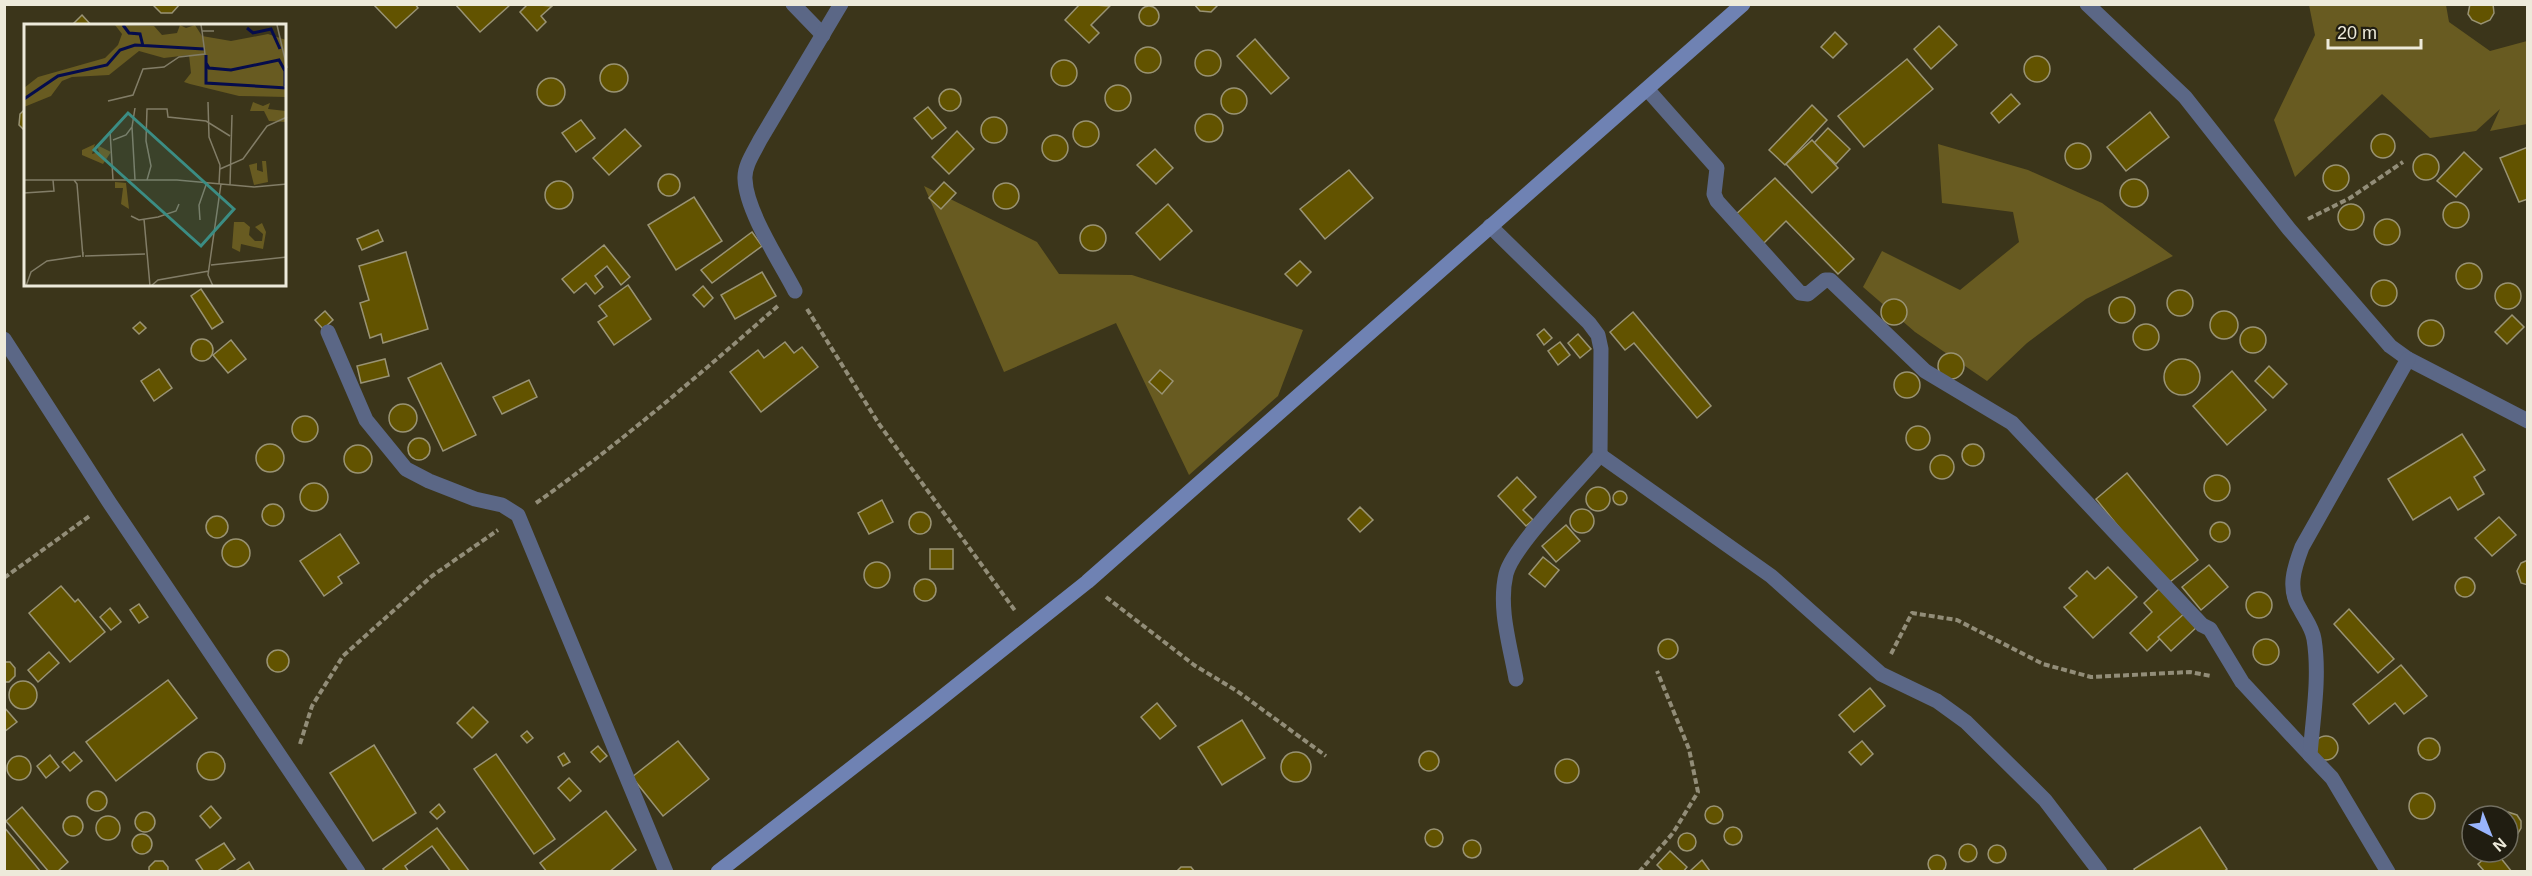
<svg xmlns="http://www.w3.org/2000/svg" width="2532" height="876" font-family="Arial,sans-serif">
  <style>
    .green { fill: #685b21 }
    .building { fill: #625300; stroke: #999374; stroke-width: 1.5 }
    .lines { fill: none; stroke-linecap: round; stroke-linejoin: round }
    .path { stroke: #928d78; stroke-width: 4; stroke-dasharray: 6 3; stroke-linecap: butt }
    .lane { stroke: #5b6786; stroke-width: 15 }
    .street { stroke: #5b6786; stroke-width: 15 }
    .secondary { stroke: #6f82b3; stroke-width: 15 }
    .inset-river { fill: none; stroke: #050c4c; stroke-width: 3 }
    .inset-road { fill: none; stroke: #827d67; stroke-width: 1.5 }
    .view { fill: #3b8d84; fill-opacity: 0.15; stroke: #3b8d84; stroke-width: 3 }
    .inset-edge { fill: none; stroke: #edeada; stroke-width: 3 }
  </style>
  <rect width="100%" height="100%" fill="#3b351a"/>
  <g class="green">
    <path d="M2309,5h137l3,17 41,29 37,-10v83l-37,7 10,-22 -24,22 -46,7 -48,-44 -87,83 -21,-57 41,-85z"/>
    <path d="M1938,144l90,26 74,33 71,53 -87,43 -59,44 -40,38 -72,-49 -52,-45 19,-36 78,39 59,-48 -6,-30 -71,-9z"/>
    <path d="M924,186l113,56 22,32 73,1 171,55 -25,66 -89,79 -73,-152 -112,49z"/>
  </g>
  <g class="building">
    <path d="M180,4l-8,9h-11l-8,-8z"/>
    <path d="M373,4h42l3,4 -22,20z"/>
    <path d="M455,4h56l-31,28z"/>
    <path d="M528,4l24,2 -11,10 5,6 -9,9 -17,-19z"/>
    <path d="M1080,4l30,2 -19,19 8,8 -10,10 -24,-23z"/>
    <path d="M1194,4h25l-8,8 -11,-1z"/>
    <path d="M2470,4h23l1,9 -4,7 -9,4 -9,-4 -4,-6z"/>
    <circle cx="1149" cy="16" r="10"/>
    <path d="M82,15l10,11h-21z"/>
    <path d="M1939,26l18,19 -26,24 -17,-20z"/>
    <path d="M1835,32l12,12 -14,14 -12,-11z"/>
    <path d="M1255,39l34,39 -18,16 -34,-38z"/>
    <circle cx="1148" cy="60" r="13"/>
    <circle cx="1208" cy="63" r="13"/>
    <circle cx="2037" cy="69" r="13"/>
    <path d="M1907,59l26,30 -69,58 -26,-31z"/>
    <circle cx="1064" cy="73" r="13"/>
    <circle cx="614" cy="78" r="14"/>
    <circle cx="551" cy="92" r="14"/>
    <circle cx="1118" cy="98" r="13"/>
    <circle cx="1234" cy="101" r="13"/>
    <circle cx="950" cy="100" r="11"/>
    <path d="M2011,94l9,10 -21,19 -8,-10z"/>
    <path d="M1812,105l15,15 -42,45 -16,-15z"/>
    <path d="M928,107l18,21 -14,11 -18,-21z"/>
    <path d="M26,108v24l-7,-7 1,-11z"/>
    <path d="M2150,112l19,25 -43,34 -19,-24z"/>
    <circle cx="1209" cy="128" r="14"/>
    <circle cx="994" cy="130" r="13"/>
    <path d="M581,120l14,18 -19,14 -14,-19z"/>
    <circle cx="1086" cy="134" r="13"/>
    <path d="M1828,128l22,21 -14,15 -22,-21z"/>
    <path d="M625,129l16,17 -32,29 -16,-17z"/>
    <path d="M957,131l17,18 -25,25 -17,-17z"/>
    <circle cx="2383" cy="146" r="12"/>
    <circle cx="1055" cy="148" r="13"/>
    <path d="M1812,140l26,28 -26,25 -26,-29z"/>
    <circle cx="2078" cy="156" r="13"/>
    <path d="M2528,147v52l-9,3 -19,-44z"/>
    <path d="M1155,149l18,19 -17,16 -19,-19z"/>
    <path d="M2464,152l18,17 -26,28 -19,-16z"/>
    <circle cx="2426" cy="167" r="13"/>
    <circle cx="2336" cy="178" r="13"/>
    <path d="M1349,170l24,28 -48,41 -25,-30z"/>
    <circle cx="669" cy="185" r="11"/>
    <path d="M1775,178l79,81 -16,15 -52,-53 -25,25 -28,-29z"/>
    <circle cx="2134" cy="193" r="14"/>
    <circle cx="559" cy="195" r="14"/>
    <path d="M944,182l12,11 -15,16 -12,-11z"/>
    <circle cx="1006" cy="196" r="13"/>
    <path d="M694,197l28,44 -46,29 -28,-45z"/>
    <circle cx="2456" cy="215" r="13"/>
    <path d="M1168,204l24,27 -32,29 -24,-27z"/>
    <circle cx="2351" cy="217" r="13"/>
    <circle cx="2387" cy="232" r="13"/>
    <circle cx="1093" cy="238" r="13"/>
    <path d="M378,230l5,11 -21,9 -5,-11z"/>
    <path d="M752,232l10,14 -50,37 -11,-13z"/>
    <path d="M604,245l26,32 -9,8 -14,-19 -12,10 8,11 -8,7 -9,-11 -12,10 -12,-14z"/>
    <path d="M406,252l22,77 -45,14 -2,-9 -11,4 -10,-35 9,-3 -10,-34z"/>
    <path d="M1300,261l11,11 -14,14 -12,-12z"/>
    <circle cx="2469" cy="276" r="13"/>
    <path d="M762,272l14,24 -41,23 -14,-24z"/>
    <circle cx="2384" cy="293" r="13"/>
    <circle cx="2508" cy="296" r="13"/>
    <path d="M628,285l23,34 -37,26 -16,-23 9,-6 -8,-10z"/>
    <path d="M703,286l10,12 -9,9 -11,-12z"/>
    <path d="M201,289l22,33 -11,7 -21,-33z"/>
    <circle cx="2180" cy="303" r="13"/>
    <circle cx="2122" cy="310" r="13"/>
    <circle cx="1894" cy="312" r="13"/>
    <path d="M325,311l8,9 -10,9 -8,-9z"/>
    <circle cx="2224" cy="325" r="14"/>
    <path d="M1633,312l78,94 -14,12 -63,-75 -9,7 -15,-18z"/>
    <path d="M2512,315l12,12 -17,17 -12,-12z"/>
    <circle cx="2431" cy="333" r="13"/>
    <path d="M140,322l6,6 -7,6 -6,-6z"/>
    <circle cx="2146" cy="337" r="13"/>
    <circle cx="2253" cy="340" r="13"/>
    <path d="M1544,329l8,9 -8,7 -7,-10z"/>
    <path d="M1578,334l13,15 -11,9 -12,-15z"/>
    <circle cx="202" cy="350" r="11"/>
    <path d="M231,340l15,19 -18,14 -15,-18z"/>
    <path d="M785,342l9,11 8,-6 16,20 -57,45 -31,-40 28,-22 6,8z"/>
    <path d="M1560,342l10,13 -12,10 -10,-14z"/>
    <circle cx="1951" cy="366" r="13"/>
    <circle cx="2182" cy="377" r="18"/>
    <path d="M385,359l4,17 -28,7 -4,-17z"/>
    <path d="M441,363l35,72 -33,16 -35,-73z"/>
    <path d="M2269,366l18,18 -14,14 -18,-17z"/>
    <path d="M159,369l13,19 -18,13 -13,-20z"/>
    <path d="M1160,370l13,11 -11,13 -13,-12z"/>
    <path d="M2232,371l34,39 -39,35 -34,-39z"/>
    <circle cx="1907" cy="385" r="13"/>
    <path d="M529,380l8,17 -35,17 -9,-17z"/>
    <circle cx="403" cy="418" r="14"/>
    <circle cx="305" cy="429" r="13"/>
    <circle cx="1918" cy="438" r="12"/>
    <path d="M2462,434l23,36 -11,7 10,17 -26,16 -8,-13 -37,23 -25,-41z"/>
    <circle cx="419" cy="449" r="11"/>
    <circle cx="1973" cy="455" r="11"/>
    <circle cx="270" cy="458" r="14"/>
    <circle cx="358" cy="459" r="14"/>
    <circle cx="1942" cy="467" r="12"/>
    <path d="M2127,473l71,87 -32,25 -70,-86z"/>
    <circle cx="2217" cy="488" r="13"/>
    <path d="M1517,477l19,20 -13,13 10,10 -7,6 -28,-30z"/>
    <circle cx="314" cy="497" r="14"/>
    <circle cx="1598" cy="499" r="12"/>
    <circle cx="1620" cy="498" r="7"/>
    <path d="M882,500l11,22 -24,12 -11,-21z"/>
    <circle cx="273" cy="515" r="11"/>
    <path d="M1360,507l13,13 -13,12 -12,-13z"/>
    <circle cx="1582" cy="521" r="12"/>
    <circle cx="920" cy="523" r="11"/>
    <circle cx="217" cy="527" r="11"/>
    <path d="M2499,517l17,18 -24,21 -17,-18z"/>
    <circle cx="2220" cy="532" r="10"/>
    <path d="M1566,525l14,16 -24,21 -14,-16z"/>
    <path d="M340,534l19,29 -21,14 4,6 -18,13 -24,-35z"/>
    <circle cx="236" cy="553" r="14"/>
    <rect x="930" y="549" width="23" height="20"/>
    <path d="M1543,557l16,13 -14,17 -16,-13z"/>
    <path d="M2528,560v25l-7,-2 -4,-12 4,-8z"/>
    <circle cx="877" cy="575" r="13"/>
    <path d="M2209,565l19,22 -27,23 -19,-23z"/>
    <path d="M2108,567l29,30 -44,41 -29,-31 13,-11 -8,-8 18,-17 8,8z"/>
    <circle cx="2465" cy="587" r="10"/>
    <circle cx="925" cy="590" r="11"/>
    <path d="M61,586l14,16 3,-3 27,33 -35,30 -41,-49z"/>
    <path d="M2160,588l25,27 -38,36 -17,-18 22,-21 -8,-9z"/>
    <circle cx="2259" cy="605" r="13"/>
    <path d="M139,604l9,13 -9,6 -9,-13z"/>
    <path d="M110,608l11,14 -10,8 -11,-13z"/>
    <path d="M2349,609l45,50 -16,14 -44,-49z"/>
    <path d="M2186,612l12,14 -27,25 -13,-14z"/>
    <circle cx="2266" cy="652" r="13"/>
    <circle cx="1668" cy="649" r="10"/>
    <circle cx="278" cy="661" r="11"/>
    <path d="M49,652l10,11 -21,19 -10,-12z"/>
    <path d="M4,662h6l5,6v8l-6,6h-5z"/>
    <path d="M2401,665l26,31 -23,18 -9,-11 -26,21 -16,-20z"/>
    <path d="M168,680l29,38 -81,63 -30,-39z"/>
    <circle cx="23" cy="695" r="14"/>
    <path d="M1870,688l15,18 -31,26 -15,-17z"/>
    <path d="M1157,703l19,23 -16,13 -19,-22z"/>
    <path d="M4,707l13,15 -13,10z"/>
    <path d="M473,707l15,15 -16,16 -15,-15z"/>
    <path d="M1242,720l23,38 -43,27 -24,-38z"/>
    <path d="M527,731l6,7 -6,5 -6,-7z"/>
    <circle cx="2326" cy="748" r="12"/>
    <circle cx="2429" cy="749" r="11"/>
    <path d="M678,741l31,38 -46,37 -31,-39z"/>
    <path d="M1862,741l11,13 -12,11 -12,-13z"/>
    <path d="M374,745l42,68 -43,28 -43,-68z"/>
    <path d="M598,746l9,10 -7,6 -9,-10z"/>
    <circle cx="1429" cy="761" r="10"/>
    <circle cx="211" cy="766" r="14"/>
    <path d="M74,752l8,9 -12,10 -8,-9z"/>
    <circle cx="1296" cy="767" r="15"/>
    <path d="M564,753l6,9 -7,4 -5,-9z"/>
    <path d="M496,754l59,85 -21,15 -60,-85z"/>
    <path d="M50,755l9,12 -13,11 -9,-12z"/>
    <circle cx="19" cy="768" r="12"/>
    <circle cx="1567" cy="771" r="12"/>
    <path d="M569,778l12,13 -11,10 -12,-13z"/>
    <circle cx="97" cy="801" r="10"/>
    <circle cx="2422" cy="806" r="13"/>
    <path d="M439,804l6,8 -8,7 -7,-7z"/>
    <path d="M211,806l10,12 -11,10 -10,-12z"/>
    <circle cx="1714" cy="815" r="9"/>
    <path d="M22,807l46,55 -11,10h-8l-43,-51z"/>
    <path d="M606,811l30,39 -27,22h-62l-7,-9z"/>
    <path d="M2508,812l9,3 4,6v7l-4,7 -9,3v-22h-10z"/>
    <circle cx="145" cy="822" r="10"/>
    <circle cx="108" cy="828" r="12"/>
    <circle cx="73" cy="826" r="10"/>
    <path d="M4,827l37,45h-37z"/>
    <path d="M2200,827l27,42 -4,3h-88l-1,-3z"/>
    <circle cx="1733" cy="836" r="9"/>
    <path d="M437,828l33,44h-19l-19,-26 -27,20 4,6h-24l-2,-3z"/>
    <circle cx="1434" cy="838" r="9"/>
    <circle cx="1687" cy="842" r="9"/>
    <circle cx="142" cy="844" r="10"/>
    <circle cx="1472" cy="849" r="9"/>
    <path d="M224,843l11,16 -19,13h-12l-8,-12z"/>
    <circle cx="1968" cy="853" r="9"/>
    <circle cx="1997" cy="854" r="9"/>
    <path d="M1670,851l17,16 -4,5h-19l-7,-7z"/>
    <path d="M2492,852h4l16,20h-27l-7,-8z"/>
    <circle cx="1937" cy="864" r="9"/>
    <path d="M1702,860l8,11 -21,1z"/>
    <path d="M155,861h8l5,6v5h-19v-5z"/>
    <path d="M249,862l6,10h-21z"/>
    <path d="M1181,867h10l4,5h-19z"/>
  </g>
  <g class="lines">
    <g class="path">
      <path d="M2308,219l42,-21 53,-36"/>
      <path d="M807,309l72,115 137,188"/>
      <path d="M536,503c85,-60 165,-130 243,-198"/>
      <path d="M4,578l87,-63"/>
      <path d="M1106,597l88,68 43,26 89,65"/>
      <path d="M1891,654l21,-41 45,7 86,44 48,13 99,-5 21,4"/>
      <path d="M300,744l12,-38 31,-50 89,-80 66,-46"/>
      <path d="M1639,872l34,-39 25,-41 -9,-43 -32,-78"/>
    </g>
    <path class="lane" d="M793,4l30,31"/>
    <g class="street">
      <path d="M2087,4l98,93 104,132 101,117 18,13 120,62"/>
      <path d="M1647,89l70,79 -3,26 3,7 83,92 8,1 17,-14h5l95,91 87,52 190,202 8,4 32,53 68,73"/>
      <path d="M1490,226l99,97 9,12 3,14 -1,106c-21,25 -87,91 -94,119 -8,34 4,71 10,105"/>
      <path d="M795,291c-15,-29 -49,-80 -50,-112 -1,-13 9,-27 15,-39l81,-136"/>
      <path d="M328,332l38,88 40,49 23,12 46,18 27,6 16,10 148,357"/>
      <path d="M4,339l105,163 249,370"/>
      <path d="M1600,455l171,121 110,98 56,27 29,21 79,78 55,72"/>
      <path d="M2388,872l-56,-94 -22,-23c3,-38 10,-79 4,-116 -2,-12 -9,-20 -14,-30 -13,-20 -6,-41 2,-62l106,-188"/>
    </g>
    <path class="secondary" d="M718,872l207,-161 162,-129 656,-578"/>
  </g>
  <g transform="translate(24 24)">
    <rect width="262" height="262" fill="#3b351a"/>
    <path d="M91,1l39,1 8,9 15,-2 3,-8 6,3 9,-3 7,11 29,5 37,-7 18,6v57l-47,-1 -49,-12 -6,-2 7,-9 -2,-18 -25,3 -25,-7 -30,24 -37,2 -10,4 -11,15 -27,11v-19l14,-11 67,-19 13,-13 4,-11zM229,78l10,4 7,-3 -2,6 18,2v11l-17,-1 -5,-10h-14zM71,120l-3,10 7,-2 -2,-7 14,7 -8,12 -21,-9v-5zM238,137h4l2,21 -14,3 -5,-20 8,-2v7l6,2zM91,158l11,1 3,26 -8,-5 2,-16h-8zM210,198h10l6,5 -1,8 6,6h7l1,-7 -8,-7 7,-4 4,9 -3,17 -22,-5 -1,8 -8,-4z" fill="#685b21"/>
    <path class="inset-river" d="M99,1l6,8 11,1 3,12M223,4l6,5 18,-4 9,20M182,31v28l81,5M182,39l3,5 22,2 48,-10 6,11v15M0,75l34,-23 49,-11 13,-15 15,-5 69,4"/>
    <path class="inset-road" d="M177,1l1,6h12M253,1l10,43M84,77l25,-6 10,-26 21,-2 15,-10 26,-3 -3,-23M184,78l1,35 11,28 -1,19M108,103l3,53M86,107l3,49M89,116l13,-5 6,-8 3,-19M196,145l23,-10 24,-33 20,-9M0,156h153l77,7 33,-3M50,156l3,4 6,73v-5M123,156l4,-14 -5,-25 1,-32h20l1,8 38,4 24,15M206,161l2,-70M0,169l30,-2 -1,-11M107,192l8,4 19,-3 18,-6 3,-7M120,195l6,67M176,196l-1,-15 8,-23M61,232l60,-2M187,241l76,-8M2,262l5,-14 16,-11 34,-5M127,262l7,-6 51,-9M189,262l-5,-11 13,-91"/>
    <path class="view" d="M104,89l106,96 -33,37 -107,-96z"/>
    <rect width="262" height="262" class="inset-edge"/>
  </g>
  <rect width="2532" height="876" fill="none" stroke="#edeada" stroke-width="12"/>
  <g transform="translate(2490 834) rotate(138)"><circle r="28" fill="#201d11" stroke="#726f61" stroke-width="1.5"/>
  <path d="M0-4.5L10 22L0 15L-10 22Z" fill="#99b5fd"/>
  <text y="-9" font-size="16" font-weight="bold" text-anchor="middle" fill="#edeada">N</text>
  </g>
  <path d="M2328 39v9h93v-9" fill="none" stroke="#edeada" stroke-width="3"/>
  <text x="2337" y="39" font-size="18" fill="#edeada" stroke="#201d11" stroke-width="4.5" paint-order="stroke">20 m</text>
</svg>
